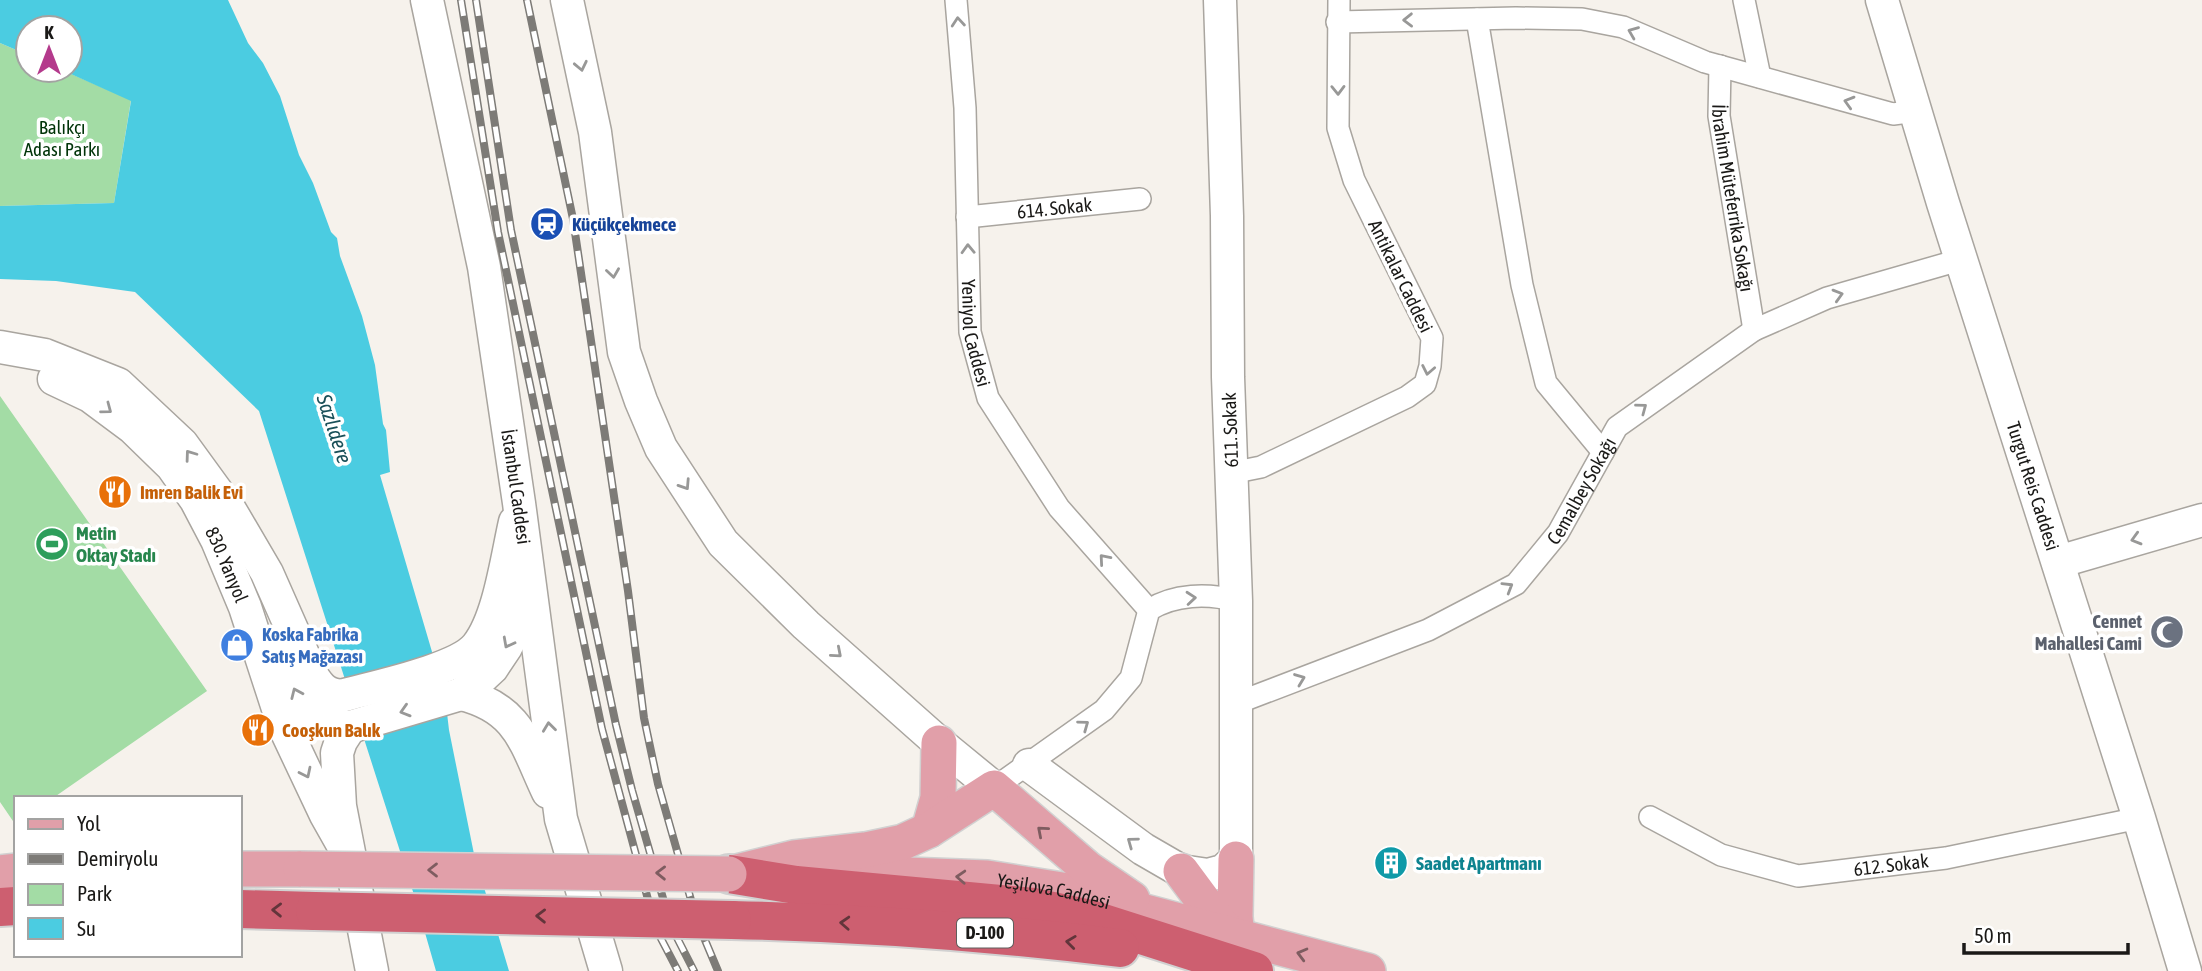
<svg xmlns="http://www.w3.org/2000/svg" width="2202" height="971" font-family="'Asap Condensed',sans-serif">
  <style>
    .green { fill: #a3dca5 }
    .water { fill: #4bcce1 }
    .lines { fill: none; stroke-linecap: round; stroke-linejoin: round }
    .street-casing { stroke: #a9a59f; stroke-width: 24 }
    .secondary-casing { stroke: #a9a59f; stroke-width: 35 }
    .primary-casing { stroke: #d1d1d1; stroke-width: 38 }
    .highway-casing { stroke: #d1d1d1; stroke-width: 42 }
    .street { stroke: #fff; stroke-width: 21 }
    .secondary { stroke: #fff; stroke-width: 32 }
    .primary { stroke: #e19fa9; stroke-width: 35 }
    .highway { stroke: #cd5f70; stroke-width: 38 }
    .rail-casing { stroke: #7d7b77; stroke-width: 8 }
    .rail { stroke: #fff; stroke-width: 5; stroke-dasharray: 16; stroke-linecap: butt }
    .primary-bridge-casing { stroke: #d1d1d1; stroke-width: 38; stroke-linecap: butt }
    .highway-bridge-casing { stroke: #d1d1d1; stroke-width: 42; stroke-linecap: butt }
    .primary-bridge { stroke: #e19fa9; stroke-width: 35 }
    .highway-bridge { stroke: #cd5f70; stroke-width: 38 }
    .oneway { stroke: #989897 }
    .oneway2 { stroke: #7e5c60 }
    .oneway3 { stroke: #62353b }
    .labels { text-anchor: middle; stroke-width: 7; stroke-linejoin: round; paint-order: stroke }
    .shield { fill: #fff; stroke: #5f5e5d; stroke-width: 2 }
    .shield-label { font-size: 18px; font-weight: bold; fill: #1a1917 }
    .park-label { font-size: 19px; fill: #013409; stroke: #fff }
    .street-label { font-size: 19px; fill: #1a1917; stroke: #fff }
    .transit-label { font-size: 19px; font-weight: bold; fill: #164399; stroke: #fff; text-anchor: start }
    .food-label { font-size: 19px; font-weight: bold; fill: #c56008; stroke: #fff; text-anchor: start }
    .leisure-label { font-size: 19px; font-weight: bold; fill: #27864d; stroke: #fff; text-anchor: start }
    .worship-label { font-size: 19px; font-weight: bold; fill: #5b616d; stroke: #fff; text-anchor: end }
    .shop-label { font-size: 19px; font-weight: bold; fill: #366cbe; stroke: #fff; text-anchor: start }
    .culture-label { font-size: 19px; font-weight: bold; fill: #0d838f; stroke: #fff; text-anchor: start }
    .water-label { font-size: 21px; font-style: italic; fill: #1a5059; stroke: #fff }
  </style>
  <rect width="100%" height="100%" fill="#f6f2ec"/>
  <g class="green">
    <path d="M0,43l28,12v15h34l69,30 -17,103 -114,3z"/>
    <path d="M0,396l207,295 -154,107h-37l-1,26 -15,-22z"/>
  </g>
  <path class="water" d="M0,0h228l20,43 15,20 17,33 19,59 14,28 18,49 6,6 3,18 22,60 13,49 8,59 3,6 4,42 -10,3 65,221 4,34 25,124 35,117h-73l-21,-73 -156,-487 -124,-119 -79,-11 -56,-2v-73l114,-3 17,-102 -69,-31h8v-42h-42v27l-28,-12z"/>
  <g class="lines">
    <g class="street-casing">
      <g id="street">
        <path id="s1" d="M956,0l9,108 5,224 18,66 71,110 90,102"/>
        <path d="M1744,0l16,77"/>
        <path d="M1477,19l45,266 24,98 57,69"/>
        <path d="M1337,22l179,-4 66,1 41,8 82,35 188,52 23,-3"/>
        <path id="s2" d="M1720,66l-1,50 35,214"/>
        <path id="s3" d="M967,217l173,-18"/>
        <path d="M1231,473l30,-6 146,-70 18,-13 5,-18 2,-28 -78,-158 -16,-52 1,-128"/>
        <path id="s4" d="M1237,703l191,-73 88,-46 42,-51 59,-106 137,-97 73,-32 136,-39"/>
        <path d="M994,788l110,-78 27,-32 18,-68c25,-16 59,-17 87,-9"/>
        <path id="s5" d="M1650,817l71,38 77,21 148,-18 193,-40"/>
      </g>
    </g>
    <g class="secondary-casing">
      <g id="secondary">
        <path id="s6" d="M427,0l57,267 35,236 42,316 45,152"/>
        <path d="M567,0l28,132 29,220 17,49 20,47 62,95 83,82 133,118 55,45"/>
        <path id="s7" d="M1882,0l61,203 196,615 46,153"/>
        <path d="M0,347l45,8 73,29 64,60 48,66 37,63 46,104c8,12 13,17 28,19 32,-9 117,-26 136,-50 22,-27 30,-89 38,-124"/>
        <path id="s8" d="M54,379l36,17 43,32 39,38 24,34 21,40 28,67 38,117 43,91 22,39"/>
        <path d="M2058,562l144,-42"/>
        <path d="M279,653c17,38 23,72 71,74l111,-33 17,-13 14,-13 14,-21 10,-20 4,-38"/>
        <path d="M461,694c58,14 64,49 87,98"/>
        <path d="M350,727l-9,14 -4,12 3,53 32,165"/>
        <path d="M1029,765l114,84 38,22 27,4 15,-4 13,-12v-258l-8,-224 -1,-161 -7,-216"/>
      </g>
    </g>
    <g class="primary-casing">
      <g id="primary">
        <path d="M929,830l9,-32 1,-55"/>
        <path d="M1236,859l-1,58 2,20"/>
        <path d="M240,869h61"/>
        <path d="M1181,871l40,54 13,10"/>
        <path id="s9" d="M827,872l160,6 75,12 306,81"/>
        <path d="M0,873l16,-2"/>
        <path d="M729,874l65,-16 71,-8 38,-8 26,-12 65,-42 94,81 44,30"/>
      </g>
    </g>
    <g class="highway-casing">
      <g id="highway">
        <path d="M729,874l67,11 238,22 57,12 163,52"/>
        <path d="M0,907l16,-1"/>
        <path d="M240,909l75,2"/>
        <path d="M732,920c130,3 258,12 388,28"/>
      </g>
    </g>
    <use href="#street" class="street"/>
    <use href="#secondary" class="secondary"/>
    <use href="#primary" class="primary"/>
    <use href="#highway" class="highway"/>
    <g class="rail-casing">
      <g id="rail">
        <path d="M461,0l37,232 104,497 54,200 22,42"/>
        <path d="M476,0l35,230 105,495 16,65 39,136 23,45"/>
        <path d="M527,0l46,219 55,372 16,127 14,66 39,137 21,50"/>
      </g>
    </g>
    <use href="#rail" class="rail"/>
    <g class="primary-bridge-casing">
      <path id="primary-bridge" d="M301,869l428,5"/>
    </g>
    <g class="highway-bridge-casing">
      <path id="highway-bridge" d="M315,911l417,9"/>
    </g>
    <use href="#primary-bridge" class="primary-bridge"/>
    <use href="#highway-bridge" class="highway-bridge"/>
  </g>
  <defs><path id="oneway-chevron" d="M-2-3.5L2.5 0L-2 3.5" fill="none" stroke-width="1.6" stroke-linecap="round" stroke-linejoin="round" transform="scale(1.75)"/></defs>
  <g class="oneway">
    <use href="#oneway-chevron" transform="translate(1408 20) rotate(179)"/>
    <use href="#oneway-chevron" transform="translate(958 22) rotate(-95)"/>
    <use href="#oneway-chevron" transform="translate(1633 32) rotate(-158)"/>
    <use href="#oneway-chevron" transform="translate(581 66) rotate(78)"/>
    <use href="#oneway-chevron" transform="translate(1338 90) rotate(89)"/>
    <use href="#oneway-chevron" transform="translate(1849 102) rotate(-164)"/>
    <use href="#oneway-chevron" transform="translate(968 249) rotate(-92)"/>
    <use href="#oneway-chevron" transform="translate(613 273) rotate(82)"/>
    <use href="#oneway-chevron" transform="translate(1838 295) rotate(-16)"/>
    <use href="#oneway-chevron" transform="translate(1428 370) rotate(101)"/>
    <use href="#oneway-chevron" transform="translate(1642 408) rotate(-37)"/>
    <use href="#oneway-chevron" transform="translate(107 409) rotate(37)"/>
    <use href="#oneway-chevron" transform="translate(190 455) rotate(-126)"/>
    <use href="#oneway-chevron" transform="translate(685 485) rotate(57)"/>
    <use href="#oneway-chevron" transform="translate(2136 539) rotate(164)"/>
    <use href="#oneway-chevron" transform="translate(1104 559) rotate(-131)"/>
    <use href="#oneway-chevron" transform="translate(1508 587) rotate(-31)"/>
    <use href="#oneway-chevron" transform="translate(1191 598) rotate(-5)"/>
    <use href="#oneway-chevron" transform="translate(508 643) rotate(118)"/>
    <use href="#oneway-chevron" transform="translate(837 653) rotate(41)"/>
    <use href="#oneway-chevron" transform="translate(1300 679) rotate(-21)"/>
    <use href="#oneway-chevron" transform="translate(296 693) rotate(-114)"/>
    <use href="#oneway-chevron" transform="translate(405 711) rotate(163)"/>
    <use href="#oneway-chevron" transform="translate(1084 725) rotate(-36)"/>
    <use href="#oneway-chevron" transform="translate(549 727) rotate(-97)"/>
    <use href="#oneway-chevron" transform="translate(306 773) rotate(64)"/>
    <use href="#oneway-chevron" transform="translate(1132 842) rotate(-144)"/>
  </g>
  <g class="oneway2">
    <use href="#oneway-chevron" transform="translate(1042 831) rotate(-139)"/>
    <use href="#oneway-chevron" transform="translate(433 870) rotate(-180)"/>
    <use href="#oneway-chevron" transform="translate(661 873) rotate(-179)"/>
    <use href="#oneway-chevron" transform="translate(961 877) rotate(-177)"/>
    <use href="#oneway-chevron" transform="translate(1302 954) rotate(-165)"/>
  </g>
  <g class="oneway3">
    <use href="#oneway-chevron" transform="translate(277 910) rotate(-179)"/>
    <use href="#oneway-chevron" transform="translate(541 916) rotate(-179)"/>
    <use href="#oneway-chevron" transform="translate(845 923) rotate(-177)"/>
    <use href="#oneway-chevron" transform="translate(1071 942) rotate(-173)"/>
  </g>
  <defs>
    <g id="station-disc" transform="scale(1.75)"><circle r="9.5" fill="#1a4fb4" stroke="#fff"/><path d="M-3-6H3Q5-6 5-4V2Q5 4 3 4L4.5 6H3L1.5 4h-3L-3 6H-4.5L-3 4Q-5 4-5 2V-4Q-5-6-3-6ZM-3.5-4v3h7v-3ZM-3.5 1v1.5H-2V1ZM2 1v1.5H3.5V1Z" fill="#fff"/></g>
    <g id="restaurant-disc" transform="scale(1.75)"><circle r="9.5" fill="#e8710a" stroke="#fff"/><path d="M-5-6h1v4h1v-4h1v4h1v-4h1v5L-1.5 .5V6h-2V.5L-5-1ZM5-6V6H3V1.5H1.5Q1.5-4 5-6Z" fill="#fff"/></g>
    <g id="stadium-disc" transform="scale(1.75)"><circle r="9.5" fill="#2e9e5b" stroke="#fff"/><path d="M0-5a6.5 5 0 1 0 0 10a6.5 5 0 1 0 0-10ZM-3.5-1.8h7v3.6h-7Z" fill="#fff"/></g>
    <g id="mosque-disc" transform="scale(1.75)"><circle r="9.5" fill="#6b7280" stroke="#fff"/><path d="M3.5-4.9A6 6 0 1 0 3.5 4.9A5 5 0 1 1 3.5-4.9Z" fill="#fff"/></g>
    <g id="shop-disc" transform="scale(1.75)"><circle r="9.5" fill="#3f7fe0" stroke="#fff"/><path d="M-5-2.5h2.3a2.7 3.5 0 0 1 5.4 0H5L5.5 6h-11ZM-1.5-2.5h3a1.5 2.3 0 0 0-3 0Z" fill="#fff"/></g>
    <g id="building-disc" transform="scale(1.75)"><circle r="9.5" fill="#0f9aa8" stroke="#fff"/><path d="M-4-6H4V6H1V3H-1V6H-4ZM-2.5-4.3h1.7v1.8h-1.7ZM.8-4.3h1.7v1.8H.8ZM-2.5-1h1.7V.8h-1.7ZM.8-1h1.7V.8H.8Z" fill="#fff"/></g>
  </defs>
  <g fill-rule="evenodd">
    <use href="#station-disc" x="547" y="224"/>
    <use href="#restaurant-disc" x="115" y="492"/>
    <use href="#stadium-disc" x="52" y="544"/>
    <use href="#mosque-disc" x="2167" y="632"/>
    <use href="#shop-disc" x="237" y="645"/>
    <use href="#restaurant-disc" x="258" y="730"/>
    <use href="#building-disc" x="1391" y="863"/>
  </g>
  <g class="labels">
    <rect class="shield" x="957" y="918.5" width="56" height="29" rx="5"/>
    <g class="shield-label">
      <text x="985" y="939">D-100</text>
    </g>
    <g class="park-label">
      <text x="62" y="134">Balıkçı<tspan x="62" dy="22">Adası Parkı</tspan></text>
    </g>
    <g class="street-label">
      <text dy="7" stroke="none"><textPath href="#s2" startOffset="133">İbrahim Müteferrika Sokağı</textPath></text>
      <text dy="7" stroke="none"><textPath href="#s3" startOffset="88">614. Sokak</textPath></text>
      <text transform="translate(1401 276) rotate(64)" y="7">Antikalar Caddesi</text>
      <text dy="7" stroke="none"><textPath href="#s1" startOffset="334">Yeniyol Caddesi</textPath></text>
      <text transform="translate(1230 430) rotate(-92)" y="7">611. Sokak</text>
      <text dy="7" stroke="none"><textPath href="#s7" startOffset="509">Turgut Reis Caddesi</textPath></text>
      <text dy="7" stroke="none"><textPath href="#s6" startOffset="495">İstanbul Caddesi</textPath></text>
      <text dy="7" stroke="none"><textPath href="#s4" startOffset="418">Cemalbey Sokağı</textPath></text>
      <text dy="7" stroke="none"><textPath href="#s8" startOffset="261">830. Yanyol</textPath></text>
      <text dy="7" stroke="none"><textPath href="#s5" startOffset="254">612. Sokak</textPath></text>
      <text dy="7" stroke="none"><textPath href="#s9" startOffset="228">Yeşilova Caddesi</textPath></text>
    </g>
    <g class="transit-label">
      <text x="572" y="231">Küçükçekmece</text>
    </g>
    <g class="food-label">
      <text x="140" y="499">Imren Balik Evi</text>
      <text x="282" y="737">Cooşkun Balık</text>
    </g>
    <g class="leisure-label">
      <text x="76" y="540">Metin<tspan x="76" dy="22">Oktay Stadı</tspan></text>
    </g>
    <g class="worship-label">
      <text x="2142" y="628">Cennet<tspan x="2142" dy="22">Mahallesi Cami</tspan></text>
    </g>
    <g class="shop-label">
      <text x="262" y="641">Koska Fabrika<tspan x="262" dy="22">Satış Mağazası</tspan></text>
    </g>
    <g class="culture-label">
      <text x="1416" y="870">Saadet Apartmanı</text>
    </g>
    <g class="water-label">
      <text transform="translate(334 429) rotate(72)" y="7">Sazlıdere</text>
    </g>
  </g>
  <rect x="14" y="796" width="228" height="161" fill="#ffffff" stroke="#a3a3a2" stroke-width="2"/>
  <rect x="28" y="819" width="35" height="10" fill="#e19fa9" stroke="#a3a3a2" stroke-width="2"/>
  <text x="77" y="831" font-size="21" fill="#1a1917">Yol</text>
  <rect x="28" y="854" width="35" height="10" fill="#7d7b77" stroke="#a3a3a2" stroke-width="2"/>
  <text x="77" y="866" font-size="21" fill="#1a1917">Demiryolu</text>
  <rect x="28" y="884" width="35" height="21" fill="#a3dca5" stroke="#a3a3a2" stroke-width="2"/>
  <text x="77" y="901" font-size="21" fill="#1a1917">Park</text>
  <rect x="28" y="918" width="35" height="21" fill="#4bcce1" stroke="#a3a3a2" stroke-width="2"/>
  <text x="77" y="936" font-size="21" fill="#1a1917">Su</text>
  <g transform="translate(49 49)"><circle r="33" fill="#ffffff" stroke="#a3a3a2" stroke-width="2"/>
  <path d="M0-5L12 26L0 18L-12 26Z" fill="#b43a8c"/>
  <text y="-10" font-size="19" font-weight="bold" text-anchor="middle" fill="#1a1917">K</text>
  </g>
  <path d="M1964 943v10h164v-10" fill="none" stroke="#1a1917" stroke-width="3.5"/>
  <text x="1974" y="943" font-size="21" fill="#1a1917" stroke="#ffffff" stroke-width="5" paint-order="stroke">50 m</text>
</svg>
